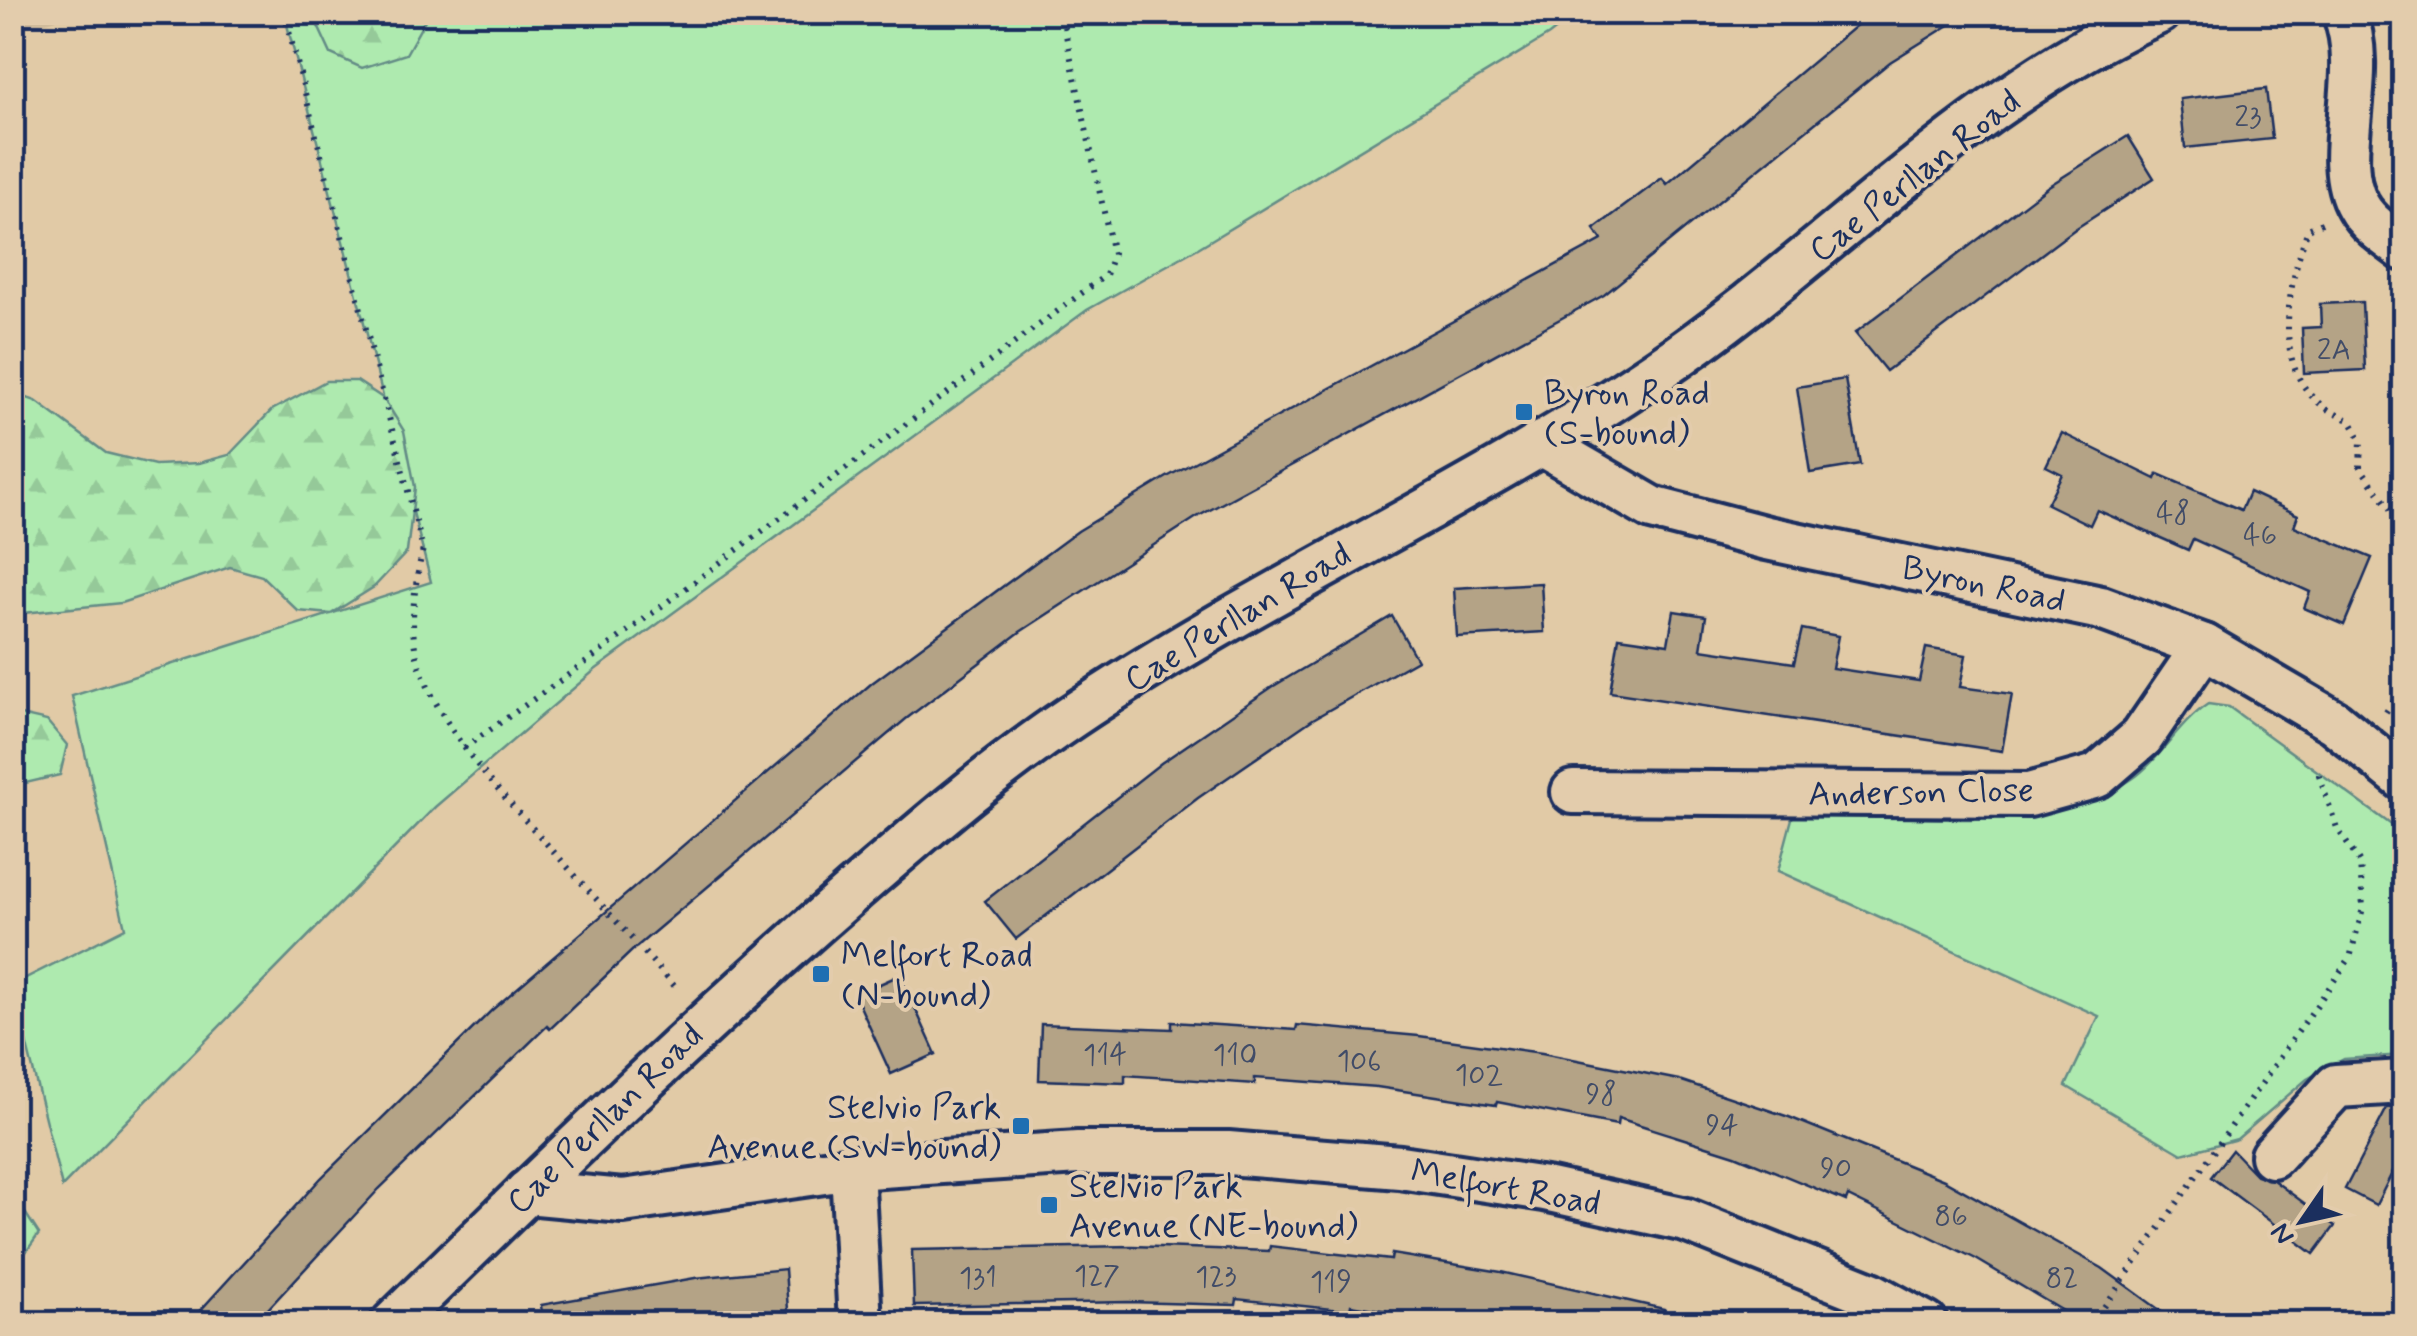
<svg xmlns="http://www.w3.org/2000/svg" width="2417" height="1336" font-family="Mynerve,sans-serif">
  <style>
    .built { fill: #d0bb9b }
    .green { fill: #aeeaaf; stroke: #648c86; stroke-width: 2.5 }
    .forest { fill: url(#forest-firs); stroke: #648c86; stroke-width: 2.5 }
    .building { fill: #b4a386; stroke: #1b2f5e; stroke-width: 2.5 }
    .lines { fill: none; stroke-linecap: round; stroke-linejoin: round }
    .minor-casing { stroke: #1b2f5e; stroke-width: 50 }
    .path { stroke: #1b2f5e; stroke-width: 6; stroke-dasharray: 2.5 8; stroke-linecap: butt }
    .minor { stroke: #e3ccac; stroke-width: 42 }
    .poi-dot { fill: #1f6fb2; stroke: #e3ccac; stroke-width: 4 }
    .labels { text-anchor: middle; stroke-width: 8; stroke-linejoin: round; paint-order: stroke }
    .number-label { font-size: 30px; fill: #414c68 }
    .street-label { font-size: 35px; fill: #1b2f5e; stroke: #e3ccac }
    .poi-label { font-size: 35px; fill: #1b2f5e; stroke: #e3ccac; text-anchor: start }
  </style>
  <defs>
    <pattern id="forest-firs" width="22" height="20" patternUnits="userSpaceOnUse" patternTransform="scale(2.5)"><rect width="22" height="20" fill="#aeeaaf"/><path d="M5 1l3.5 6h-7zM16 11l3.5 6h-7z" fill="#95c999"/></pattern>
  </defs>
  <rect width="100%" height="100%" fill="#e1caa6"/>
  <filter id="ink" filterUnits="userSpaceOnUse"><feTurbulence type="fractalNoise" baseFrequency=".01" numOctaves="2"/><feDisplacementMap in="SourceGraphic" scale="20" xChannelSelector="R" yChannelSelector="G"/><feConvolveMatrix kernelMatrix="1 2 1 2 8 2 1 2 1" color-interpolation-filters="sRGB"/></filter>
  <g filter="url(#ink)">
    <path class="built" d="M13,13h64l-64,19z"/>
    <g class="green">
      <path d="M284,13h1293l-28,22 -351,213 -111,62 -492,360 -160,137 -373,380 -50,-202 113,-57 -53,-232 359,-114z"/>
      <path d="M2208,704l21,3 175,127v221l-60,4 -37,20 -70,60 -55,15 -116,-68 33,-70 -321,-145 16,-60c103,3 249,29 338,-32 29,-20 46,-55 76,-75z"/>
    </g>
    <g class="forest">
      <path d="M312,13h112l1,7 -19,34 -44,14 -31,-14z"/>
      <path d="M326,381h31l27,18 20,32 11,56 -8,65 -33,35 -43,27 -33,-3 -36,-35 -32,-9 -109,36 -108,11v-221l23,8 70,52 49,12 44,-2 30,-8 43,-45z"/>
      <path d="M12,713l35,8 20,24 -7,30 -47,11z"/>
      <path d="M24,1211l15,23 -26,36v-58z"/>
    </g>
    <g class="building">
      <path d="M1872,12h98l-80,50 -286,233 -407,222 -177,115 -114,87 -272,230 -84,80 -3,-3 -168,163 -125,135h-66l133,-146 171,-168 380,-327 206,-152 89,-54 435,-237 -8,-11 68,-51 5,6z"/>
      <path d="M2266,89l6,50 -87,9 -5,-49z"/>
      <path d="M2128,136l26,42 -79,51 -189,142 -31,-38 192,-146z"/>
      <path d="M2362,302l3,68 -61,3 -2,-45 19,-1 -1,-23z"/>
      <path d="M1845,379l15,86 -50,8 -13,-86z"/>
      <path d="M2062,433l94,46 2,-5 83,36 8,-18 49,23 -4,11 78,32 -28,67 -40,-17 6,-16 -117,-53 -5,11 -91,-40 -7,15 -43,-21 15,-30 -16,-8z"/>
      <path d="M1541,583l3,49 -87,5 -3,-49z"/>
      <path d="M1674,611l32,5 -5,33 93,14 8,-34 36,7 -6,32 87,13 7,-33 40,7 -6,32 52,7 -10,57 -392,-59 9,-55 49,7z"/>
      <path d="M1392,616l25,44 -104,59 -115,79 -182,141 -31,-38 176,-138 111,-76z"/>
      <path d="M900,975l36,79 -45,20 -36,-79z"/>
      <path d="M1172,1022l124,8 1,-5 122,11 123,17 137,27 110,37 155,63 158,88 77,56h-94l-109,-65 -128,-63 -2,5 -111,-46 -117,-37 -1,7 -120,-23 -1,3 -119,-18 -122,-9v6l-130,-9v8l-86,-3 2,-56 131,5z"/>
      <path d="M2404,1107v42l-28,56 -31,-16 42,-81z"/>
      <path d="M2232,1150l24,25 17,5 62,46 -21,28 -103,-77z"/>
      <path d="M1132,1246l137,5 1,-5 121,14 1,-6 109,18 163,37 -2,15h-198l-113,-19 -1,6 -113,-12 -1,6 -108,-3 -214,4 -2,-56z"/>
      <path d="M785,1269l4,55h-246l-2,-19 154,-27z"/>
    </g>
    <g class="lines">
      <g class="minor-casing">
        <g id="minor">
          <path d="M2344,12c26,64 -15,144 14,194 9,17 31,32 46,43"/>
          <path d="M1540,443l112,65 115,30 334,70 103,38 130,76 70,57"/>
          <path d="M1573,792l456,3 68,-19 45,-39 62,-91"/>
          <path d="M2272,1156l64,-70 68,-4"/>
          <path d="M852,1168l8,156"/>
          <path d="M527,1192l96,9 229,-33 226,-15h150l172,14 145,22 141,31 185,74 55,30"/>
          <path d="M392,1324c140,-137 281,-274 428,-404 80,-70 162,-143 251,-203 187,-126 396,-218 583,-344 172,-115 313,-276 505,-361"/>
        </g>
      </g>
      <g class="path">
        <path d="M284,12l139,537c-9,37 -16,85 -2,121 26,68 77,120 124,172 45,50 89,99 133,148"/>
        <path d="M2322,223l-14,6c-24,67 -42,162 42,191l11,20 -1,27 44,61"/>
        <path d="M2386,712l18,-28"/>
        <path d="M464,748l124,-87 518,-386 7,-21 -52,-242"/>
        <path d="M2092,1324l258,-366 13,-50 -3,-45 -23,-35 -18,-53 2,-8"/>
      </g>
      <use href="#minor" class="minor"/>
    </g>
  </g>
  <g class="poi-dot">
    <rect x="1514" y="402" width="20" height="20" rx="5"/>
    <rect x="811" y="964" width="20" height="20" rx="5"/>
    <rect x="1011" y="1116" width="20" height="20" rx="5"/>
    <rect x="1039" y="1195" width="20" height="20" rx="5"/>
  </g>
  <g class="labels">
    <g class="number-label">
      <text x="2248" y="126">23</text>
      <text x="2334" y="359">2A</text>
      <text x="2173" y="522">48</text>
      <text x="2260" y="544">46</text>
      <text x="1105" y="1064">114</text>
      <text x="1235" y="1064">110</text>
      <text x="1359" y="1070">106</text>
      <text x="1479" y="1084">102</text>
      <text x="1601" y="1103">98</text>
      <text x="1722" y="1134">94</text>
      <text x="1836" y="1177">90</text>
      <text x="1951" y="1225">86</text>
      <text x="1097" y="1285">127</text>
      <text x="1216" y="1286">123</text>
      <text x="978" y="1287">131</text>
      <text x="2062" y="1287">82</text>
      <text x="1331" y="1291">119</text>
    </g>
    <g class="street-label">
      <text transform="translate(1914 175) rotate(-38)" y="12">Cae Perllan Road</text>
      <text transform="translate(1984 583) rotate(12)" y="12">Byron Road</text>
      <text transform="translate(1237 616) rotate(-31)" y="12">Cae Perllan Road</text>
      <text transform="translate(1921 791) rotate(-1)" y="12">Anderson Close</text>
      <text transform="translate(604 1118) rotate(-44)" y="12">Cae Perllan Road</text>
      <text transform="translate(1506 1186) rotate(10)" y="12">Melfort Road</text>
    </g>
    <g class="poi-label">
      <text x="1544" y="404">Byron Road<tspan x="1544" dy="40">(S-bound)</tspan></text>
      <text x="841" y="966">Melfort Road<tspan x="841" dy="40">(N-bound)</tspan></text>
      <text x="1001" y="1118" text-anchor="end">Stelvio Park<tspan x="1001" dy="40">Avenue (SW-bound)</tspan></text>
      <text x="1069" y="1197">Stelvio Park<tspan x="1069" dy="40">Avenue (NE-bound)</tspan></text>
    </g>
  </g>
  <rect width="2417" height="1336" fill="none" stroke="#e3ccac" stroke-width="50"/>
  <rect x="25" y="25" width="2367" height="1286" fill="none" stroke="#1b2f5e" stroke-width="4" filter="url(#ink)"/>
  <g transform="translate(2302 1221) rotate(236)" stroke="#e3ccac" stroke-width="8" paint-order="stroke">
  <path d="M0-8L18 38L0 25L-18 38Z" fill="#1b2f5e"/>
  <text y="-15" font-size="28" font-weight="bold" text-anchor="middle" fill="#1b2f5e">N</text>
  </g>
</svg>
